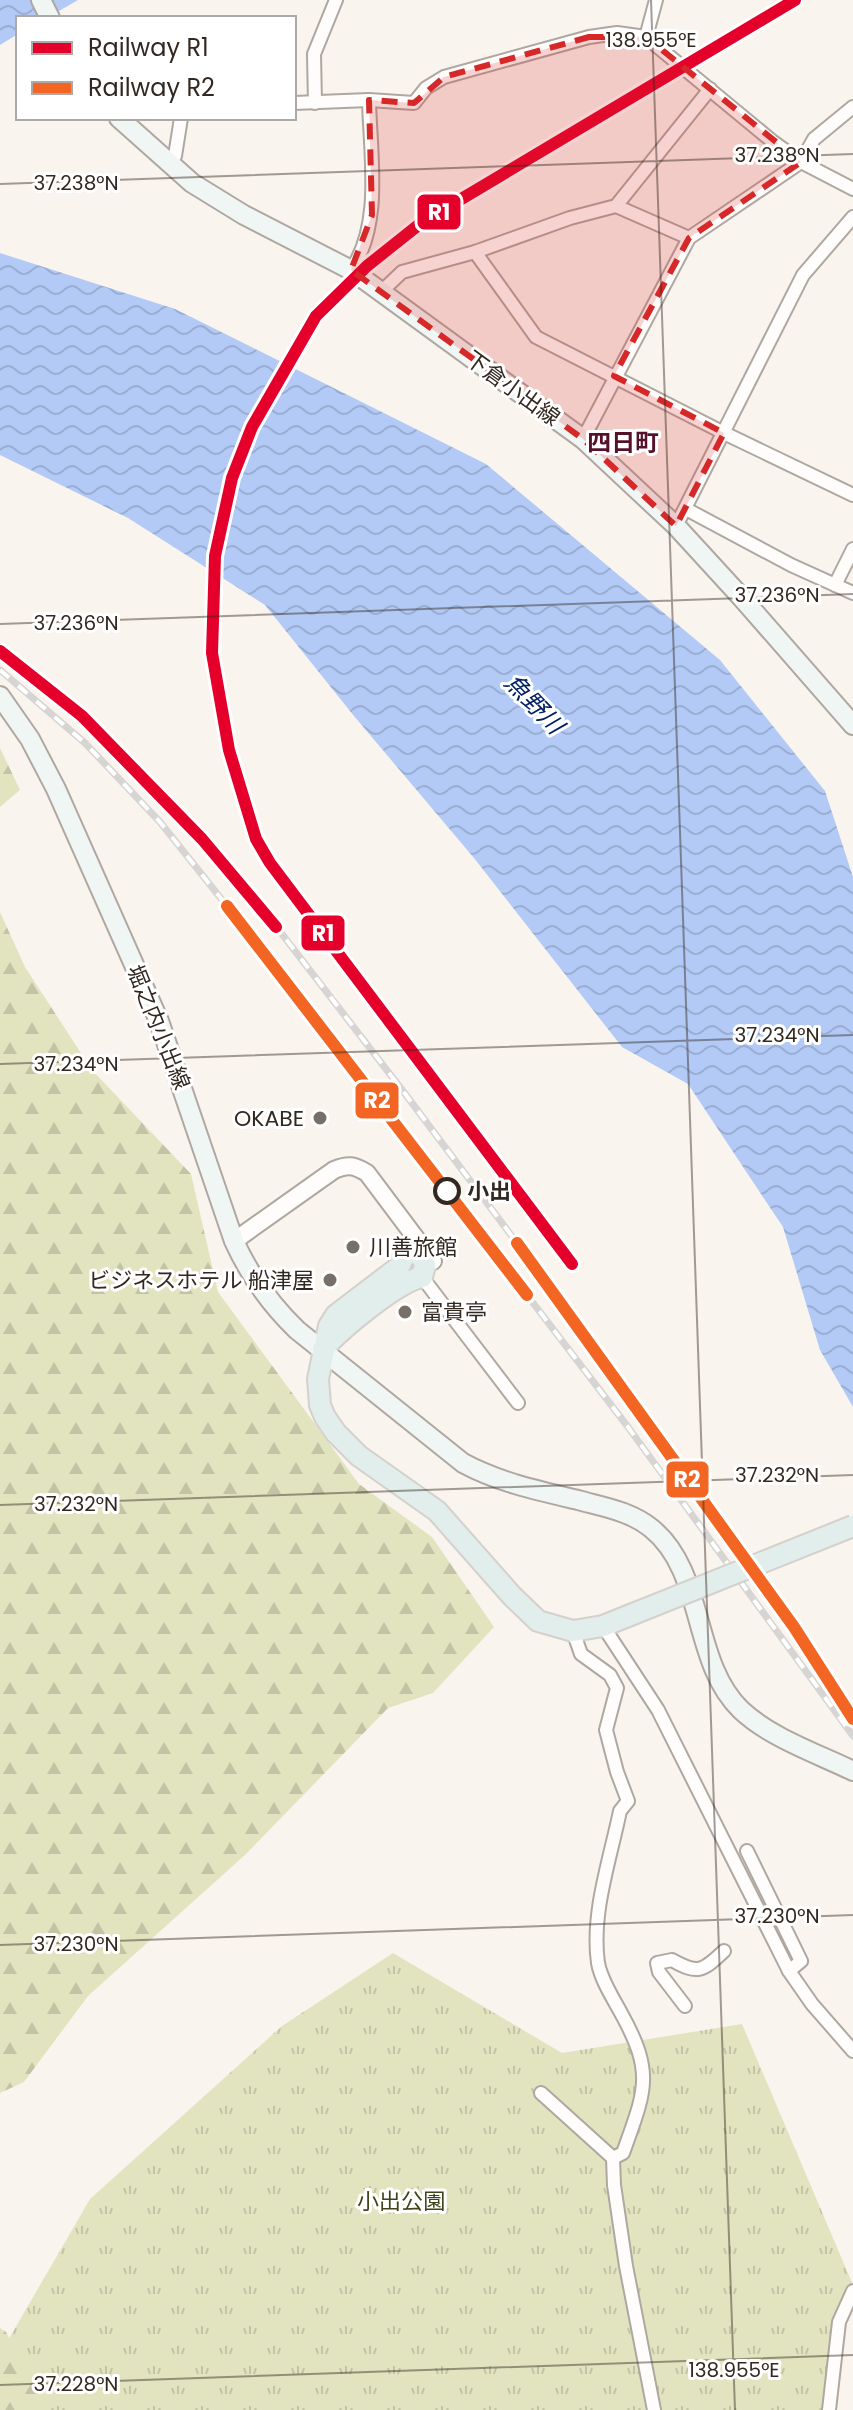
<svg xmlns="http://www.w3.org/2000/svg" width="853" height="2410" font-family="Poppins,'Noto Sans JP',sans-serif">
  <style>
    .grass { fill: url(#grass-tufts) }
    .forest { fill: url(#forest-firs) }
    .water { fill: url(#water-waves) }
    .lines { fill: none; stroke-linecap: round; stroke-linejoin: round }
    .minor-casing { stroke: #afa7a0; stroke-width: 16 }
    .tertiary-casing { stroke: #afa7a0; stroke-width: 20 }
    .secondary-casing { stroke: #afa7a0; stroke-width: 22 }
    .primary-casing { stroke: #d4d0cc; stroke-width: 24 }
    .minor { stroke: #fefdfc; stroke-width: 12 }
    .tertiary { stroke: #fefdfc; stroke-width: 16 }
    .secondary { stroke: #f0f6f4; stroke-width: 18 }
    .primary { stroke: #e2eeeb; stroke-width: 20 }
    .rail-casing { stroke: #d6d5d3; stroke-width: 7 }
    .rail { stroke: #fff; stroke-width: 4; stroke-dasharray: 12; stroke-linecap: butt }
    .primary-bridge-casing { stroke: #d4d0cc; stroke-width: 24; stroke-linecap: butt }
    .primary-bridge { stroke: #e2eeeb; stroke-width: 20 }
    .rail-1-casing { stroke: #fff; stroke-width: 18 }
    .rail-2-casing { stroke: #fff; stroke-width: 18 }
    .rail-1 { stroke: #e4002b; stroke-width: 12 }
    .rail-2 { stroke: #f26522; stroke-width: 12 }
    .marked { fill: #d62828; fill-opacity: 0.2; stroke: #d62828; stroke-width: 6; stroke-dasharray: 16 10; stroke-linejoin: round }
    .ticks { fill: none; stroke: #322820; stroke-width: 2; stroke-opacity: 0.45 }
    .poi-dot { fill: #786f68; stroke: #fff; stroke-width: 3 }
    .stop-dot { fill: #fff; stroke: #322820; stroke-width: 4 }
    .labels { text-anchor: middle; stroke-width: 6; stroke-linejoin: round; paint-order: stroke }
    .street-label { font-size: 22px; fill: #322820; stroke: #fff }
    .poi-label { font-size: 22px; fill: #322820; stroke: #fff; text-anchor: end }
    .stop-label { font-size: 22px; font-weight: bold; fill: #322820; stroke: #fff; text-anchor: start }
    .park-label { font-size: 22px; fill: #3f4419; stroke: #fff }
    .neighbourhood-label { font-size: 24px; font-weight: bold; fill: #56122a; stroke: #fff }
    .water-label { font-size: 24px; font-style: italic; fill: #022165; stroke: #fff }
    .ticks-label { font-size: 20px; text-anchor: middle; fill: #322820; stroke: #fff; stroke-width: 6; stroke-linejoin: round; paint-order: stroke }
    .line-badge { stroke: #fff; stroke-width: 3 }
    .badge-label { font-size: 22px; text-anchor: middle; font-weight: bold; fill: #fff }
  </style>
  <defs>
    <pattern id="grass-tufts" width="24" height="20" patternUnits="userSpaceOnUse" patternTransform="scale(2)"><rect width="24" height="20" fill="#e2e4c0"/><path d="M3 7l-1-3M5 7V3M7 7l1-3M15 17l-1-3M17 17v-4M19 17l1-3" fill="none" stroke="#c2c4a5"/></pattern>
    <pattern id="forest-firs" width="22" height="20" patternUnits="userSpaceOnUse" patternTransform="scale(2)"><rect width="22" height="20" fill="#e2e4c0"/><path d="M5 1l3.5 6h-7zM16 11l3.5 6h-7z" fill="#c2c4a5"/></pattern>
    <pattern id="water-waves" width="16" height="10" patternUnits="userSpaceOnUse" patternTransform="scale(2)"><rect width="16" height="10" fill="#b3caf6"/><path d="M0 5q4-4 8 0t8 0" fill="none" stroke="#9aaed3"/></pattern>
  </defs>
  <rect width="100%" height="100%" fill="#faf4ee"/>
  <path class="grass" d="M393,1953l169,100 180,-29 111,261 -14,37 -10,88h-829v-56l90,-155 192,-173z"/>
  <g class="forest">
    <path d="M0,748l20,42 -20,17z"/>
    <path d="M0,912l25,55 67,103 99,104 27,118 141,192 73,53 62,90 -61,66 -45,15 -143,147 -157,141 -64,86 -24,11z"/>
    <path d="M0,2328l6,4 25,45 11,33h-42z"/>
  </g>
  <g class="water">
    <path d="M0,0h78l-31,18h-29v16l-18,11z"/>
    <path d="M0,253l175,56 311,155 234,196 105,131 28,86v530l-33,-57 -37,-123 -95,-143 -66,-37 -148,-189 -120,-142 -89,-111 -137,-87 -128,-63z"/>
  </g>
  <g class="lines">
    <g class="minor-casing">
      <g id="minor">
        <path d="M646,37l10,-37"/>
        <path d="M294,103l75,-3 45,3 12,-15 18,-11 145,-40 28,-4 29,4 126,104 29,21 52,27"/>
        <path d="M315,103l-1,-49 22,-54"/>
        <path d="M169,162l6,-6 6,-38"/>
        <path d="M616,206l73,32"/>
        <path d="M475,252l61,85 188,96 129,62"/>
        <path d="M351,270c32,-46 19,-116 18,-170"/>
        <path d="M382,291l20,-19 73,-20 95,-34 46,-12 94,-117"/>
        <path d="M583,439l106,-201 112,-76 13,-23 39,-32"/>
        <path d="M686,509l105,56 62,28"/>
        <path d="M676,526l127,-251 50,-58"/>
        <path d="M835,585l18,-36"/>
        <path d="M422,1277l96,126"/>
        <path d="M603,1626l55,84 131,261 23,33 41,47"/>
        <path d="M573,1631l8,23 29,21 7,13 -11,42 11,42 11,29 -8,10c-10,49 -29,102 -22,152 3,17 15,35 23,50 34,61 24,78 2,140l-10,5"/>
        <path d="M747,1851l54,110 -12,10"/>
        <path d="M685,2006l-26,-34 -2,-9 15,-3c26,15 31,11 52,-9"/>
        <path d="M541,2093l72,65 1,27 12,81 28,144"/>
        <path d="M829,2410l10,-88 14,-31"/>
      </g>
    </g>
    <g class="tertiary-casing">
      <path id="tertiary" d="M234,1241l100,-71c14,-6 20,-5 33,3l66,88"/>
    </g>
    <g class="secondary-casing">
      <g id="secondary">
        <path d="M41,0l9,18"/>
        <path d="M119,118l73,65 52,32 107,55 232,169 93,87 66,72 111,127"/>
        <path d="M0,696l30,43 26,50 103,232 75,220c16,35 35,62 63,89l166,133c35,19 76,28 115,37 25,7 52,11 73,28 55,44 40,134 90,182 30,28 75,43 112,61"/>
      </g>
    </g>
    <g class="primary-casing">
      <path id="primary" d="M323,1349c18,-20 74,-67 99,-72l3,-12c-2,-10 -10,-14 -20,-12l-6,14 -63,48 -7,11 -11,53 2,26 5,12 11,16 23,23 78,55 75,85 26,25 35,10 30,-5 25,-10"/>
    </g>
    <use href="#minor" class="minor"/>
    <use href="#tertiary" class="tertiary"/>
    <use href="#secondary" class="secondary"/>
    <use href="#primary" class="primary"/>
    <g class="rail-casing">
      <g id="rail">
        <path d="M0,651l82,65 120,123 56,64 148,192 153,204 235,328 59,92"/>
        <path d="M0,670l85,73 75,79 122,153 346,452 225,309"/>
      </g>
    </g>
    <use href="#rail" class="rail"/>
    <g class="primary-bridge-casing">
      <path id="primary-bridge" d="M628,1616l225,-90"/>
    </g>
    <use href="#primary-bridge" class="primary-bridge"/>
    <g class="rail-1-casing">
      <g id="rail-1">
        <path d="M0,651l82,65 120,123 74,88"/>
        <path d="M572,1264l-302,-401 -14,-24 -27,-89 -17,-97 3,-97 17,-78 20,-51 64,-111 51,-50 54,-43 374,-223"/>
      </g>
    </g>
    <g class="rail-2-casing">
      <g id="rail-2">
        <path d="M227,906l300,389"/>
        <path d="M517,1243l277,384 59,92"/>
      </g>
    </g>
    <use href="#rail-1" class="rail-1"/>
    <use href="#rail-2" class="rail-2"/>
  </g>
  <path class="marked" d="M589,37h57l155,125 -112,76 -75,138 110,57 -48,93 -93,-87 -232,-169 21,-55 -3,-115 45,3 30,-26z"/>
  <path class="ticks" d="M651,0l84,2410M0,184l853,-30M0,624l853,-30M0,1064l853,-29M0,1505l853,-30M0,1945l853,-30M0,2385l853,-30"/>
  <g class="poi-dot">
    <circle cx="320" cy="1118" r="8"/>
    <circle cx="353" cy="1247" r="8"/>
    <circle cx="330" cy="1280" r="8"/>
    <circle cx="405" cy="1312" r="8"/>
  </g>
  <circle class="stop-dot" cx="447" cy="1191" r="12"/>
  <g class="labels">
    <g class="street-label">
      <text transform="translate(513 388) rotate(36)" y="8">下倉小出線</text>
      <text transform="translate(159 1027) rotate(68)" y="8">堀之内小出線</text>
    </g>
    <g class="poi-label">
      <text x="304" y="1126">OKABE</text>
      <text x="369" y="1255" text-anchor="start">川善旅館</text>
      <text x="314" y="1288">ビジネスホテル 船津屋</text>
      <text x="421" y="1320" text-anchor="start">富貴亭</text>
    </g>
    <g class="stop-label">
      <text x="467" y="1199">小出</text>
    </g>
    <g class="park-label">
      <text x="401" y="2209">小出公園</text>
    </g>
    <g class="neighbourhood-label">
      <text x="623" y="451">四日町</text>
    </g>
    <g class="water-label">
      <text transform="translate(534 704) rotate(46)" y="8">魚野川</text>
    </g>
  </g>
  <g class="ticks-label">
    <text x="651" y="47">138.955°E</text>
    <text x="777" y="162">37.238°N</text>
    <text x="76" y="190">37.238°N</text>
    <text x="777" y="602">37.236°N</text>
    <text x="76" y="630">37.236°N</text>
    <text x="777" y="1042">37.234°N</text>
    <text x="76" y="1071">37.234°N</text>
    <text x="777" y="1482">37.232°N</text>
    <text x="76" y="1511">37.232°N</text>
    <text x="777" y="1923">37.230°N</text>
    <text x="76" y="1951">37.230°N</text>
    <text x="734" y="2377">138.955°E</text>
    <text x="76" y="2391">37.228°N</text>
  </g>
  <g class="line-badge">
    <rect x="416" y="193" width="46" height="38" rx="8" fill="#e4002b"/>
    <rect x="300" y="914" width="46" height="38" rx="8" fill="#e4002b"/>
    <rect x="354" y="1081" width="46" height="39" rx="8" fill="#f26522"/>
    <rect x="665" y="1460" width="45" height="39" rx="8" fill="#f26522"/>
  </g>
  <g class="badge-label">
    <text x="439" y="220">R1</text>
    <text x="323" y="941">R1</text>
    <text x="377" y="1108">R2</text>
    <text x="687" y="1487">R2</text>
  </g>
  <rect x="16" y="16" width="280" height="104" fill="#ffffff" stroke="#ada9a6" stroke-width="2"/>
  <rect x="32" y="42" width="40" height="12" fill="#e4002b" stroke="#ada9a6" stroke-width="2"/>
  <text x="88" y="56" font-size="24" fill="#322820">Railway R1</text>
  <rect x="32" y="82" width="40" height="12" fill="#f26522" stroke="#ada9a6" stroke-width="2"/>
  <text x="88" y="96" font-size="24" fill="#322820">Railway R2</text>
</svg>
